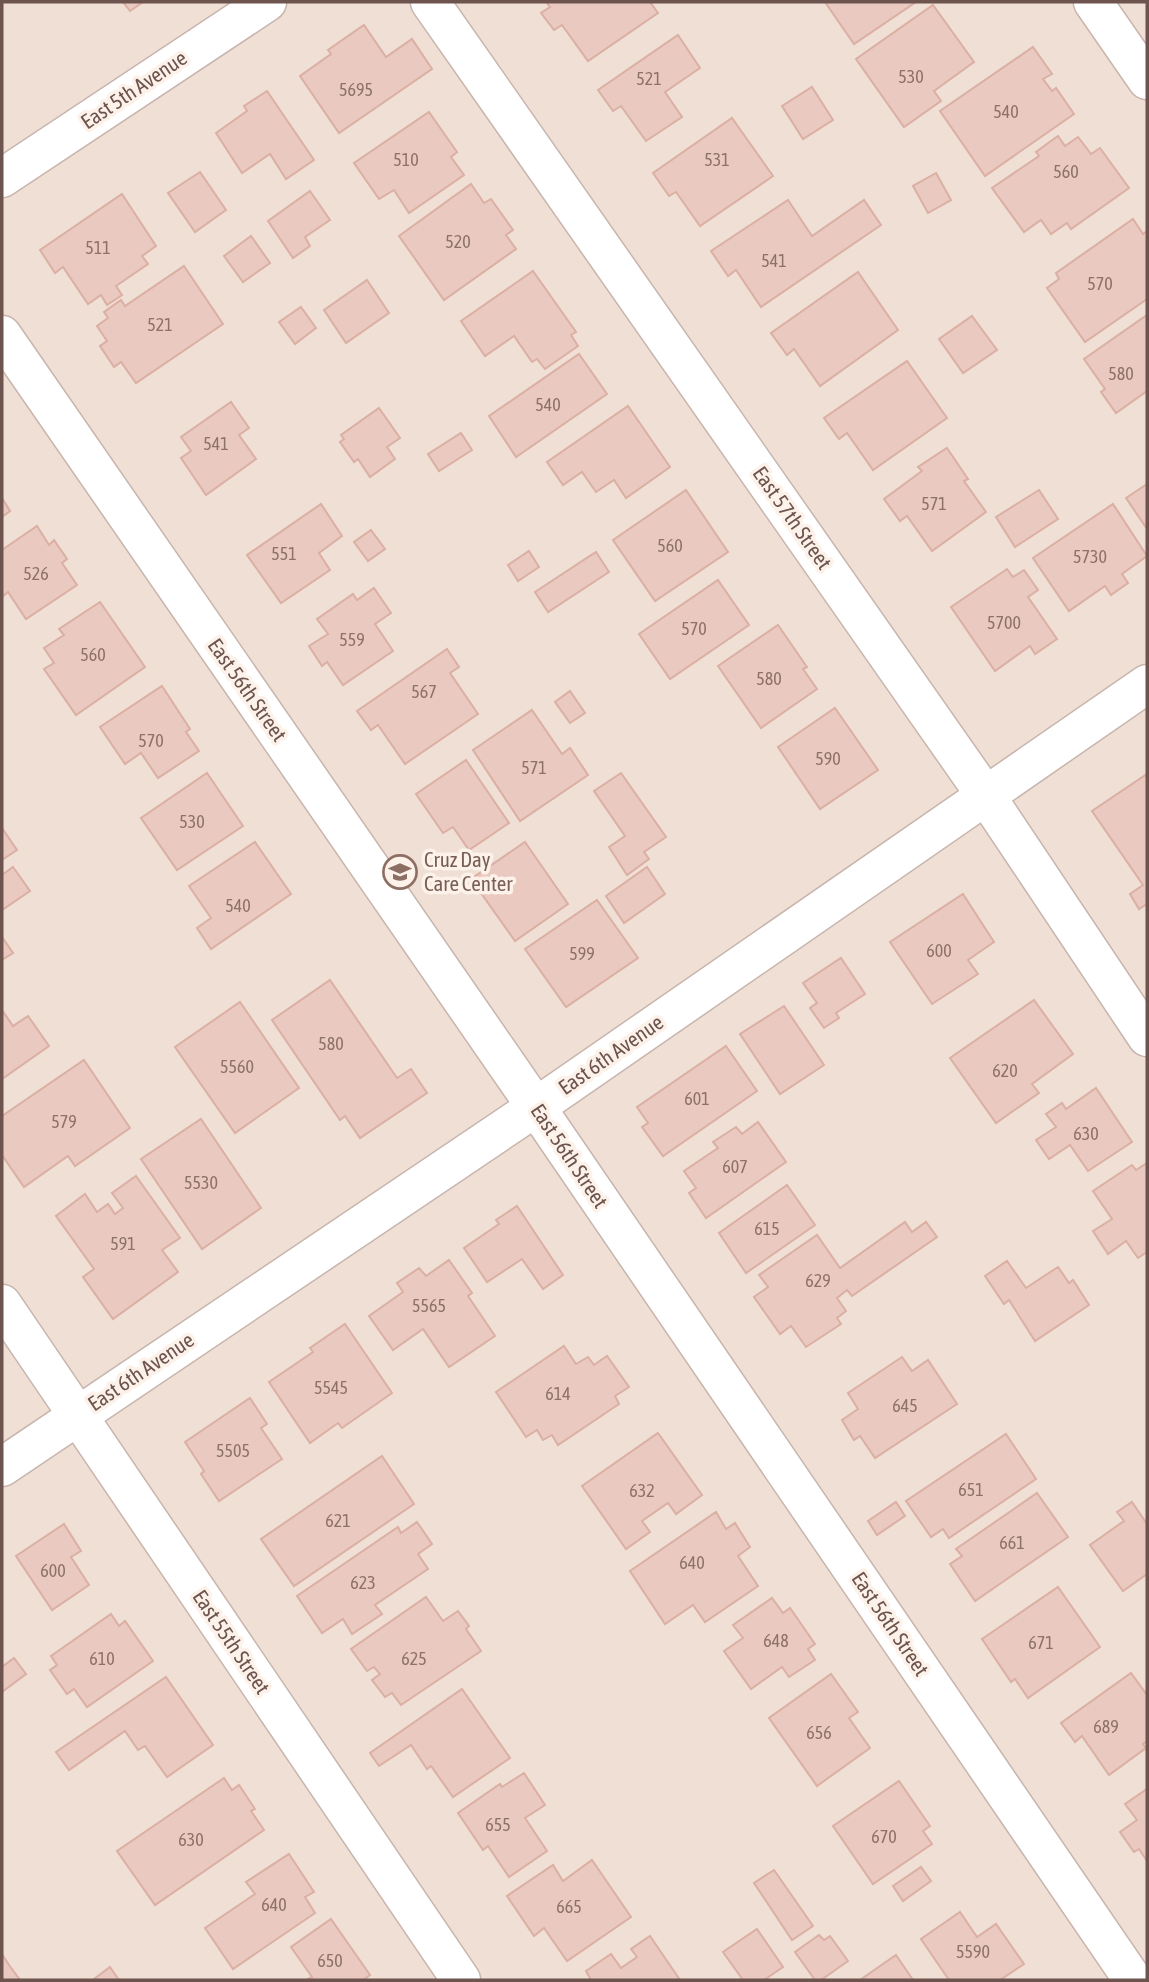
<svg xmlns="http://www.w3.org/2000/svg" width="1149" height="1982" font-family="'Asap Condensed',sans-serif">
  <style>
    .residential { fill: #efdfd4 }
    .building { fill: #eacac0; stroke: #dbafa3; stroke-width: 2 }
    .lines { fill: none; stroke-linecap: round; stroke-linejoin: round }
    .minor-casing { stroke: #c8b5ad; stroke-width: 41 }
    .minor { stroke: #fff; stroke-width: 38 }
    .labels { text-anchor: middle; stroke-width: 7; stroke-linejoin: round; paint-order: stroke }
    .number-label { font-size: 18px; fill: #8d726a }
    .street-label { font-size: 21px; fill: #6e544e; stroke: #fcf2ea }
    .education-label { font-size: 21px; fill: #785e54; stroke: #fcf2ea; text-anchor: start }
  </style>
  <rect width="100%" height="100%" fill="#f9eee5"/>
  <rect class="residential" x="2" y="2" width="1145" height="1978"/>
  <g class="building">
    <path d="M123,2h20l-13,9z"/>
    <path d="M549,2h101l8,11 -70,48 -26,-36 -8,5 -13,-17 9,-6 -3,-4z"/>
    <path d="M825,2h91l-62,42z"/>
    <path d="M933,5l41,57 -40,29 7,10 -37,26 -48,-68z"/>
    <path d="M364,25l22,32 26,-18 20,30 -93,64 -39,-57 31,-22 -3,-4z"/>
    <path d="M678,35l22,33 -35,24 17,25 -36,24 -25,-35 -8,5 -15,-21z"/>
    <path d="M1033,47l19,27 -9,5 9,12 4,-3 18,26 -89,62 -45,-65z"/>
    <path d="M812,87l21,33 -30,19 -21,-33z"/>
    <path d="M267,91l47,69 -28,19 -16,-25 -28,19 -26,-40 31,-22 -3,-5z"/>
    <path d="M429,112l28,40 -6,5 13,18 -55,38 -15,-23 -15,9 -25,-36z"/>
    <path d="M732,118l41,58 -73,50 -24,-34 -7,4 -16,-23z"/>
    <path d="M1058,136l7,10 13,-9 13,17 9,-6 29,40 -58,41 -4,-6 -16,11 -10,-14 -17,12 -32,-44 47,-32 -3,-4z"/>
    <path d="M200,172l26,38 -31,22 -27,-39z"/>
    <path d="M936,173l15,27 -23,13 -15,-27z"/>
    <path d="M471,184l13,19 7,-4 22,31 -7,5 10,14 -72,51 -45,-64z"/>
    <path d="M310,191l20,29 -25,17 5,9 -17,12 -25,-37z"/>
    <path d="M122,194l34,52 -14,10 6,8 -32,22 6,9 -15,10 -6,-10 -13,9 -25,-37 -8,6 -15,-23z"/>
    <path d="M788,200l24,36 52,-36 17,25 -120,82 -25,-37 -8,6 -17,-25z"/>
    <path d="M1133,219l10,15 4,-3v68l-62,43 -38,-54 12,-9 -3,-6z"/>
    <path d="M251,236l19,27 -27,19 -19,-26z"/>
    <path d="M184,266l39,58 -87,59 -15,-21 -7,5 -14,-21 7,-5 -10,-15 11,-8 -4,-6 17,-12 4,6z"/>
    <path d="M533,271l43,61 -5,3 7,11 -33,23 -8,-10 -5,3 -18,-26 -29,20 -24,-35z"/>
    <path d="M858,272l40,58 -78,56 -26,-37 -7,6 -16,-22z"/>
    <path d="M367,280l22,33 -43,30 -22,-33z"/>
    <path d="M301,307l15,21 -21,16 -16,-22z"/>
    <path d="M1147,315v76l-31,22 -15,-21 4,-3 -21,-30z"/>
    <path d="M972,316l25,34 -34,23 -24,-34z"/>
    <path d="M579,354l28,40 -91,63 -27,-41z"/>
    <path d="M907,361l40,57 -74,52 -26,-37 -8,6 -15,-21z"/>
    <path d="M231,402l18,26 -10,7 17,24 -50,36 -25,-37 10,-7 -10,-14z"/>
    <path d="M628,406l42,61 -44,31 -12,-18 -18,12 -14,-20 -19,13 -16,-23z"/>
    <path d="M379,408l21,30 -13,9 8,12 -25,18 -12,-18 -4,3 -14,-20 4,-3 -3,-4z"/>
    <path d="M461,433l11,17 -33,21 -11,-17z"/>
    <path d="M947,448l21,31 -4,2 22,31 -54,39 -25,-35 -7,5 -16,-22 38,-28 -4,-4z"/>
    <path d="M1147,484v45l-21,-31z"/>
    <path d="M686,490l42,62 -73,49 -42,-61z"/>
    <path d="M1039,490l19,29 -43,28 -19,-30z"/>
    <path d="M2,498l8,13 -8,6z"/>
    <path d="M321,504l21,32 -23,17 11,17 -49,33 -34,-48z"/>
    <path d="M1113,504l34,52 -25,18 6,9 -17,12 -6,-9 -36,25 -36,-53z"/>
    <path d="M37,526l12,19 5,-5 13,19 -5,4 15,22 -51,34 -18,-27 -6,5v-47z"/>
    <path d="M371,530l14,19 -17,12 -14,-19z"/>
    <path d="M529,551l10,16 -21,14 -10,-16z"/>
    <path d="M596,552l13,20 -61,40 -13,-20z"/>
    <path d="M1007,569l6,8 11,-7 14,20 -10,7 29,42 -22,15 -5,-8 -35,25 -44,-64z"/>
    <path d="M718,580l31,45 -79,54 -31,-45z"/>
    <path d="M374,588l17,25 -16,11 18,27 -50,34 -16,-23 -5,4 -13,-20 19,-12 -11,-15 36,-25 4,6z"/>
    <path d="M100,602l45,65 -69,48 -32,-46 10,-6 -10,-15 20,-13 -5,-6z"/>
    <path d="M778,625l29,42 -4,2 14,20 -56,39 -43,-62z"/>
    <path d="M447,649l12,18 -9,6 28,41 -73,50 -27,-39 -7,5 -14,-19z"/>
    <path d="M162,686l28,43 -4,3 13,19 -41,27 -17,-25 -16,11 -25,-37z"/>
    <path d="M570,691l15,22 -15,10 -15,-21z"/>
    <path d="M835,708l43,62 -58,39 -42,-62z"/>
    <path d="M532,710l30,44 8,-6 18,27 -68,46 -47,-71z"/>
    <path d="M466,760l43,63 -40,27 -16,-23 -10,6 -27,-39z"/>
    <path d="M207,773l36,53 -66,44 -36,-52z"/>
    <path d="M621,773l45,64 -22,15 5,7 -22,16 -18,-28 16,-11 -31,-45z"/>
    <path d="M1147,774v130l-8,5 -9,-15 13,-9 -51,-74z"/>
    <path d="M2,828l15,22 -15,10z"/>
    <path d="M255,842l36,52 -80,55 -14,-21 14,-10 -22,-32z"/>
    <path d="M525,842l43,62 -53,37 -44,-62z"/>
    <path d="M13,867l17,24 -28,19v-35z"/>
    <path d="M647,867l18,27 -41,29 -18,-27z"/>
    <path d="M963,894l31,48 -26,18 10,14 -46,30 -42,-62z"/>
    <path d="M597,900l41,58 -72,49 -41,-58z"/>
    <path d="M2,937l11,16 -11,7z"/>
    <path d="M841,958l24,36 -29,19 3,5 -15,10 -14,-20 7,-5 -14,-20z"/>
    <path d="M330,980l67,98 14,-9 16,24 -67,45 -15,-22 -5,4 -68,-100z"/>
    <path d="M1034,1000l39,54 -41,30 7,9 -43,30 -46,-65z"/>
    <path d="M240,1002l59,86 -64,45 -60,-86z"/>
    <path d="M784,1006l40,59 -44,29 -40,-60z"/>
    <path d="M2,1010l11,16 15,-10 21,30 -47,33z"/>
    <path d="M726,1046l31,45 -94,65 -21,-29 6,-4 -11,-16z"/>
    <path d="M84,1060l46,68 -55,38 -7,-10 -44,31 -22,-32v-39z"/>
    <path d="M1096,1088l36,54 -44,29 -18,-26 -21,14 -13,-19 20,-13 -10,-13 16,-11 4,6z"/>
    <path d="M201,1119l60,89 -59,41 -61,-90z"/>
    <path d="M758,1122l28,40 -80,56 -17,-25 7,-5 -12,-17 34,-23 -5,-6 23,-15 6,7z"/>
    <path d="M1147,1163v89l-9,6 -12,-17 -18,13 -15,-23 19,-12 -19,-28 39,-26 4,5z"/>
    <path d="M136,1176l44,62 -18,12 16,22 -65,47 -30,-42 11,-8 -38,-53 29,-22 12,18 11,-8 7,10 8,-6 -11,-15z"/>
    <path d="M787,1185l28,40 -69,48 -27,-40z"/>
    <path d="M517,1206l46,69 -20,14 -21,-30 -35,23 -23,-34 35,-24 -3,-4z"/>
    <path d="M905,1222l7,10 14,-10 11,15 -85,59 -5,-6 -10,8 9,13 -9,7 4,6 -35,23 -15,-21 -11,8 -26,-37 14,-10 -9,-12 58,-40 23,33z"/>
    <path d="M449,1260l23,33 -4,3 27,40 -46,31 -26,-38 -30,21 -24,-34 34,-24 -6,-9 22,-15 7,8z"/>
    <path d="M1007,1261l19,27 32,-21 11,16 4,-3 16,25 -54,36 -26,-41 -5,4 -19,-28z"/>
    <path d="M345,1324l47,69 -50,35 -4,-5 -28,20 -41,-61 44,-30 -3,-4z"/>
    <path d="M564,1346l12,18 12,-7 6,8 13,-9 22,31 -14,9 4,8 -61,41 -6,-10 -9,5 -6,-10 -11,7 -30,-45z"/>
    <path d="M902,1357l10,14 16,-11 29,44 -82,54 -15,-22 -6,4 -12,-20 16,-11 -10,-16z"/>
    <path d="M250,1398l17,26 -6,4 21,31 -63,42 -18,-27 3,-3 -19,-29z"/>
    <path d="M658,1433l44,62 -26,19 -8,-11 -26,18 8,11 -24,17 -44,-63z"/>
    <path d="M1006,1434l30,45 -87,59 -6,-9 -12,8 -25,-36z"/>
    <path d="M382,1456l32,48 -120,82 -33,-47z"/>
    <path d="M1037,1493l31,44 -93,64 -25,-37 12,-8 -6,-7z"/>
    <path d="M896,1502l9,14 -28,19 -9,-14z"/>
    <path d="M1132,1502l15,22v50l-24,17 -33,-46 34,-24 -7,-9z"/>
    <path d="M716,1512l10,17 9,-6 15,24 -12,9 20,30 -53,36 -12,-17 -28,19 -35,-53z"/>
    <path d="M417,1522l15,22 -14,10 10,15 -53,36 7,9 -30,20 -9,-15 -21,14 -25,-37 101,-69 3,6z"/>
    <path d="M64,1524l17,27 -10,6 18,28 -37,25 -36,-54z"/>
    <path d="M1058,1587l42,60 -72,51 -13,-19 -4,3 -29,-43z"/>
    <path d="M426,1597l17,24 15,-10 11,15 -3,3 15,22 -80,54 -9,-12 -7,4 -13,-17 8,-6 -6,-7 -7,4 -16,-22z"/>
    <path d="M772,1598l11,15 7,-5 25,36 -7,5 7,11 -26,17 -7,-10 -31,22 -27,-38 19,-13 -10,-13z"/>
    <path d="M111,1614l8,12 6,-5 28,40 -66,46 -13,-18 -7,5 -17,-24 7,-5 -6,-9z"/>
    <path d="M14,1658l12,16 -24,18v-25z"/>
    <path d="M1131,1673l16,22v46l-4,3 3,4 -37,27 -27,-39 -7,6 -14,-19z"/>
    <path d="M831,1674l27,38 -9,6 21,30 -53,38 -48,-68z"/>
    <path d="M166,1677l47,68 -46,32 -22,-31 -7,4 -13,-19 -56,39 -13,-18z"/>
    <path d="M462,1689l48,69 -57,39 -22,-31 -4,3 -16,-24 -32,21 -9,-13z"/>
    <path d="M524,1773l21,32 -20,13 22,33 -38,26 -21,-31 -5,4 -25,-37 42,-29 2,3z"/>
    <path d="M224,1778l8,12 7,-5 16,24 -4,2 13,19 -109,75 -38,-54z"/>
    <path d="M899,1781l31,45 -7,5 9,13 -59,40 -40,-58z"/>
    <path d="M1147,1789v72l-8,-12 -5,3 -14,-20 17,-12 -12,-16z"/>
    <path d="M289,1854l25,38 -9,5 10,16 -82,56 -28,-41 50,-34 -9,-12z"/>
    <path d="M592,1860l39,57 -64,44 -23,-33 -10,8 -27,-40 46,-31 10,16z"/>
    <path d="M921,1867l10,14 -28,20 -10,-15z"/>
    <path d="M774,1870l39,56 -21,14 -38,-57z"/>
    <path d="M960,1912l17,25 19,-13 28,40 -24,16h-51l-28,-41z"/>
    <path d="M331,1919l39,56 -7,5h-57l6,-3 -21,-30z"/>
    <path d="M757,1929l26,38 -19,13h-21l-20,-28z"/>
    <path d="M819,1935l5,5 6,-4 18,25 -27,19h-6l-20,-28z"/>
    <path d="M650,1936l30,44h-89l-5,-9 25,-17 10,14 16,-11 -6,-8z"/>
    <path d="M2,1954l7,11 11,15h-18z"/>
    <path d="M896,1955l17,25h-53z"/>
    <path d="M110,1967l9,13h-25v-1z"/>
  </g>
  <g class="lines">
    <g class="minor-casing">
      <g id="minor">
        <path d="M430,2l556,794 161,241"/>
        <path d="M1093,2l54,78"/>
        <path d="M2,178l265,-176"/>
        <path d="M2,335l534,772 597,873"/>
        <path d="M2,1304l459,676"/>
        <path d="M2,1467l534,-360 611,-423"/>
      </g>
    </g>
    <use href="#minor" class="minor"/>
  </g>
  <defs>
    <g id="school-ring" transform="scale(1.75)"><circle r="9.5" fill="#fcf2ea" stroke="#8d6e63" stroke-width="1.5"/><path d="M0-5L7-2L0 1L-7-2ZM-4 1L0 2.5L4 1V4Q0 6-4 4Z" fill="#8d6e63"/></g>
  </defs>
  <g fill-rule="evenodd">
    <use href="#school-ring" x="400" y="872"/>
  </g>
  <g class="labels">
    <g class="number-label">
      <text x="911" y="83">530</text>
      <text x="649" y="85">521</text>
      <text x="356" y="96">5695</text>
      <text x="1006" y="118">540</text>
      <text x="406" y="166">510</text>
      <text x="717" y="166">531</text>
      <text x="1066" y="178">560</text>
      <text x="458" y="248">520</text>
      <text x="98" y="254">511</text>
      <text x="774" y="267">541</text>
      <text x="1100" y="290">570</text>
      <text x="160" y="331">521</text>
      <text x="1121" y="380">580</text>
      <text x="548" y="411">540</text>
      <text x="216" y="450">541</text>
      <text x="934" y="510">571</text>
      <text x="670" y="552">560</text>
      <text x="284" y="560">551</text>
      <text x="1090" y="563">5730</text>
      <text x="36" y="580">526</text>
      <text x="1004" y="629">5700</text>
      <text x="694" y="635">570</text>
      <text x="352" y="646">559</text>
      <text x="93" y="661">560</text>
      <text x="769" y="685">580</text>
      <text x="424" y="698">567</text>
      <text x="151" y="747">570</text>
      <text x="828" y="765">590</text>
      <text x="534" y="774">571</text>
      <text x="192" y="828">530</text>
      <text x="238" y="912">540</text>
      <text x="939" y="957">600</text>
      <text x="582" y="960">599</text>
      <text x="331" y="1050">580</text>
      <text x="237" y="1073">5560</text>
      <text x="1005" y="1077">620</text>
      <text x="697" y="1105">601</text>
      <text x="64" y="1128">579</text>
      <text x="1086" y="1140">630</text>
      <text x="735" y="1173">607</text>
      <text x="201" y="1189">5530</text>
      <text x="767" y="1235">615</text>
      <text x="123" y="1250">591</text>
      <text x="818" y="1287">629</text>
      <text x="429" y="1312">5565</text>
      <text x="331" y="1394">5545</text>
      <text x="558" y="1400">614</text>
      <text x="905" y="1412">645</text>
      <text x="233" y="1457">5505</text>
      <text x="971" y="1496">651</text>
      <text x="642" y="1497">632</text>
      <text x="338" y="1527">621</text>
      <text x="1012" y="1549">661</text>
      <text x="692" y="1569">640</text>
      <text x="53" y="1577">600</text>
      <text x="363" y="1589">623</text>
      <text x="776" y="1647">648</text>
      <text x="1041" y="1649">671</text>
      <text x="102" y="1665">610</text>
      <text x="414" y="1665">625</text>
      <text x="1106" y="1733">689</text>
      <text x="819" y="1739">656</text>
      <text x="498" y="1831">655</text>
      <text x="884" y="1843">670</text>
      <text x="191" y="1846">630</text>
      <text x="274" y="1911">640</text>
      <text x="569" y="1913">665</text>
      <text x="973" y="1958">5590</text>
      <text x="330" y="1967">650</text>
    </g>
    <g class="street-label">
      <text transform="translate(134 90) rotate(-34)" y="7">East 5th Avenue</text>
      <text transform="translate(792 518) rotate(55)" y="7">East 57th Street</text>
      <text transform="translate(247 690) rotate(55)" y="7">East 56th Street</text>
      <text transform="translate(611 1055) rotate(-35)" y="7">East 6th Avenue</text>
      <text transform="translate(569 1156) rotate(56)" y="7">East 56th Street</text>
      <text transform="translate(141 1372) rotate(-34)" y="7">East 6th Avenue</text>
      <text transform="translate(890 1624) rotate(56)" y="7">East 56th Street</text>
      <text transform="translate(231 1642) rotate(56)" y="7">East 55th Street</text>
    </g>
    <g class="education-label">
      <text x="424" y="867">Cruz Day<tspan x="424" dy="24">Care Center</tspan></text>
    </g>
  </g>
  <rect width="1149" height="1982" fill="none" stroke="#6e544e" stroke-width="7"/>
</svg>
